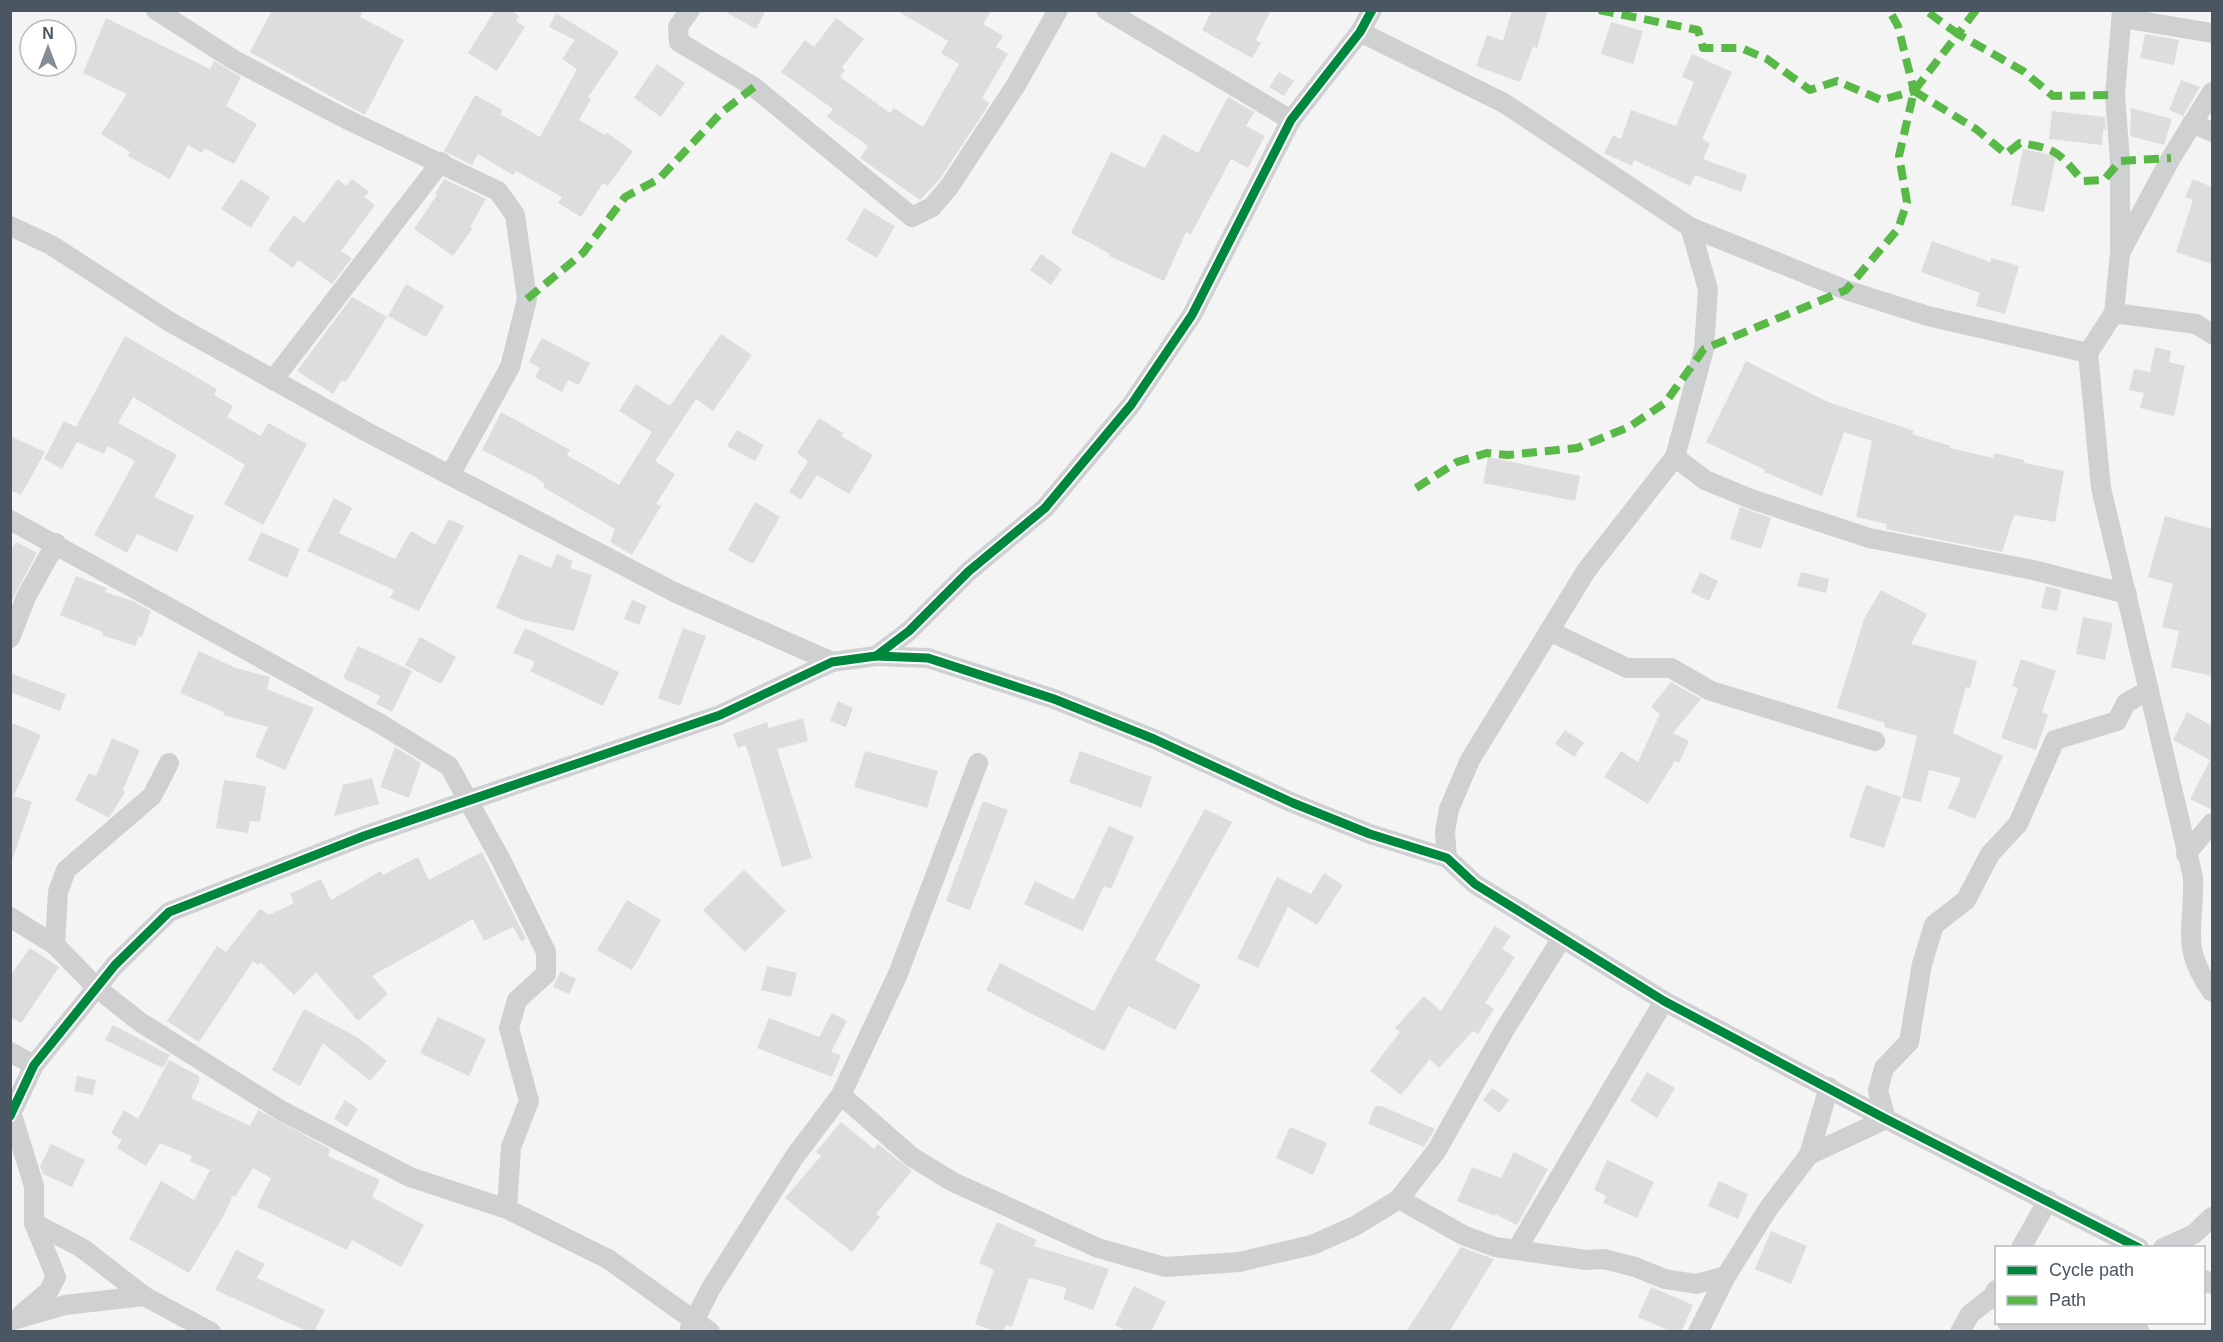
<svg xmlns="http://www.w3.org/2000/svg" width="2223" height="1342" font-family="Helvetica,sans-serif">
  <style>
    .building { fill: #ddddde }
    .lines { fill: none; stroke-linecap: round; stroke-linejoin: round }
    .minor { stroke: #ced0d2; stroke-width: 20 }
    .quiet { stroke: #58b947; stroke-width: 8; stroke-dasharray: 15 8; stroke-linecap: butt }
    .cycleway-casing { stroke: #fff; stroke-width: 13 }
    .cycleway { stroke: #00873e; stroke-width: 9 }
  </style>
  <rect width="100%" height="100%" fill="#f4f4f4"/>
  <g class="building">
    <path d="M272,10h91l-3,7 44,23 -39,75 -115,-63z"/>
    <path d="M495,10h16l8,6 -3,5 9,6 -28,44 -29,-18z"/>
    <path d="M722,10h44l-10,19z"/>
    <path d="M896,10h96l-9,14 20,12 -7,11 12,7 -26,44 7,5 -5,9 -45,68 -19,20 -60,-42 8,-12 -41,-29 6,-8 -52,-37 24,-32 9,7 22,-29 28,21 -22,28 3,3 -5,7 50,36 4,-5 29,19 36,-63 -18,-11 7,-12z"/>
    <path d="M1212,10h59l-15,30 5,3 -9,15 -50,-28z"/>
    <path d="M1512,10h36l-11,38 -4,-1 -13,35 -44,-16 11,-31 16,6z"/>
    <path d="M556,13l63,39 -31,45 3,2 -12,21 26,15 2,-2 26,18 -25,35 -5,-3 -22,34 -23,-14 4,-6 -46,-26 -3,4 -35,-21 -6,11 -28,-14 31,-56 28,15 -3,4 40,23 37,-68 -15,-10 13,-19 -26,-13z"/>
    <path d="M106,18l104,51 4,-8 27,16 -15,29 31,18 -23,40 -30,-16 -2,5 -14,-8 -18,34 -42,-23 2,-4 -29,-18 26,-40 -44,-21z"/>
    <path d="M1611,22l32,9 -10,33 -32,-10z"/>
    <path d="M2145,34l34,6 -5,25 -34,-7z"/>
    <path d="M1692,54l40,18 -30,67 8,4 -7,16 44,16 -6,17 -46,-17 -5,11 -56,-26 -2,6 -28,-13 9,-18 8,4 10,-29 45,16 18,-44 -12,-5z"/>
    <path d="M657,64l28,19 -24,34 -27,-19z"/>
    <path d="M1279,72l15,9 -10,15 -15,-9z"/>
    <path d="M2181,80l19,7 -17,29 -14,-6z"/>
    <path d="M1228,97l26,15 -8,14 19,10 -17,32 -17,-9 -40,75 -5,-2 -22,49 -55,-25 1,-2 -39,-21 40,-81 34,16 18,-34 35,19z"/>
    <path d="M2131,108l41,11 -8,26 -34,-9z"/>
    <path d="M2052,111l53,6 1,13 -3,-1 -1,16 -53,-6z"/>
    <path d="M2023,149l33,7 -12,56 -33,-7z"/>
    <path d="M241,179l29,18 -19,31 -30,-19z"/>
    <path d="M338,179l8,7 6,-7 17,13 -5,5 11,8 -34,46 11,7 -20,26 -34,-24 -5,8 -25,-18 26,-35 10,8z"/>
    <path d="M444,179l42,20 -16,28 3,1 -20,28 -39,-27 23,-34 -2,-1z"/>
    <path d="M2193,179l19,8v77l-36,-12 17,-52 -8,-3z"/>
    <path d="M864,208l31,18 -18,32 -31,-18z"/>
    <path d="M1932,241l58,21 1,-4 28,8 -14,48 -29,-8 4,-13 -59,-21z"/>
    <path d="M1041,254l21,15 -11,16 -21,-15z"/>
    <path d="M406,284l38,22 -18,31 -38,-21z"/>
    <path d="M352,297l35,20 -41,65 -4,-2 -9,14 -36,-23z"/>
    <path d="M721,334l31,21 -39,56 -17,-12 -41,62 20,13 -19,30 5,2 -29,49 -22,-13 5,-13 -72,-42 2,-3 -10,-7 -53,-27 19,-38 69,38 -3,5 52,30 33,-53 -33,-21 17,-27 34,22z"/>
    <path d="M125,336l92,53 -3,6 19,11 -6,11 34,19 7,-13 39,21 -44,81 -39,-21 21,-39 -112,-68 -15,26 59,32 -23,42 40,19 -17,36 -40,-18 -10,19 -33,-18 41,-74 -27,-15 -4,8 -27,-12 -15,27 -18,-10 20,-38 12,6z"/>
    <path d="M542,338l48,25 -11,22 -11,-5 -6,12 -27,-15 5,-9 -11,-6z"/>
    <path d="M2155,347l16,4 -2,11 16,4 -11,50 -34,-8 4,-15 -15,-3 5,-21 16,3z"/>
    <path d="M1746,361l82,41 86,29 -2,3 39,12 -1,2 43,10 1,-5 30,7v3l40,8 -9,51 -41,-7 -12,37 -116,-23 1,-5 -31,-7 16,-76 -28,-9 -22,64 -58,-24 1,-2 -59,-28z"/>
    <path d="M819,418l24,15 -2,3 32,19 -24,39 -32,-19 -16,25 -12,-8 19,-31 -11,-8z"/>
    <path d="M737,430l27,15 -9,16 -28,-15z"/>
    <path d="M10,436l35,16 -24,43 -11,-5z"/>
    <path d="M1488,457l92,19 -5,25 -92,-18z"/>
    <path d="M334,498l18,10 -13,25 56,26 16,-28 24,14 14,-26 15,7 -45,85 -29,-13 4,-8 -87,-39z"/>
    <path d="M755,502l25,15 -27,47 -25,-14z"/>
    <path d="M1740,507l31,11 -10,31 -31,-10z"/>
    <path d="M2165,516l47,13v147l-41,-9 8,-36 -17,-4 11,-43 -25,-7z"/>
    <path d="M261,532l39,17 -13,29 -39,-18z"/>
    <path d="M16,542l21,11 -27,51v-52z"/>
    <path d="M519,554l32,14 6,-14 16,7 -3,7 22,7 -18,56 -50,-11 -28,-12z"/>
    <path d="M1700,572l18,9 -9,20 -18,-9z"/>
    <path d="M1801,572l28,7 -3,14 -29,-7z"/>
    <path d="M76,576l31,12 -2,4 28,9 18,10 -9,26 -3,-1 -4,10 -33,-11 1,-3 -43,-17z"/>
    <path d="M2046,586l15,4 -4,21 -16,-3z"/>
    <path d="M1881,590l46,24 -16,30 66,17 -7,27 -4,-1 -13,46 50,23 -28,63 -27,-11 13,-30 -32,-8 -8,32 -19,-4 15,-62 -33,-9 1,-4 -48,-15 27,-89z"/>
    <path d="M632,600l15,6 -8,19 -15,-6z"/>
    <path d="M2083,617l30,6 -8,37 -29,-6z"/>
    <path d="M525,628l94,44 -16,34 -73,-35 5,-9 -22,-9z"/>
    <path d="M683,628l23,8 -26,70 -22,-8z"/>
    <path d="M420,637l36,20 -15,27 -36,-19z"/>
    <path d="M358,646l54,25 -20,41 -16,-8 4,-8 -37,-18z"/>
    <path d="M199,651l37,17 34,9 -3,12 47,19 -29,62 -30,-13 13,-30 -45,-12 1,-3 -44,-19z"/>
    <path d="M2021,659l35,12 -14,41 6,3 -12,35 -35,-12 17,-50 -6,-2z"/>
    <path d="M10,673l56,21 -6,17 -50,-19z"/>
    <path d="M1671,682l30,17 -28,34 16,8 -10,22 -4,-2 -27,43 -44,-27 17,-26 17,11 22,-48 -9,-7z"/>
    <path d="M838,701l15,7 -7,19 -16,-6z"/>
    <path d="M2187,712l25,14v84l-22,-11 20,-39 -37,-20z"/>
    <path d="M803,718l5,23 -31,8 35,109 -30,9 -36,-122 -8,3 -5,-14 34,-12 2,6z"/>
    <path d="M10,722l31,13 -27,61 18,6 -19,56h-3z"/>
    <path d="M1565,730l19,13 -10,14 -19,-13z"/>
    <path d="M112,738l28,12 -17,40 2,2 -16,26 -34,-18 14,-27 7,3z"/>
    <path d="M395,747l26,16 -12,35 -29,-11z"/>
    <path d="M865,751l73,20 -11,37 -73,-21z"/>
    <path d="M1080,751l72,26 -11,31 -72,-26z"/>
    <path d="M372,778l7,26 -45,12 9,-31z"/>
    <path d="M224,780l42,6 -6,36 -10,-1 -2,12 -32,-5z"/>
    <path d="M1866,785l35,12 -17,51 -35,-11z"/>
    <path d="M983,801l25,9 -38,100 -24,-9z"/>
    <path d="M1205,809l27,13 -77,138 46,25 -26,45 -47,-24 -24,45 -118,-61 14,-27 94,48z"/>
    <path d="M1109,826l25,11 -23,52 -7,-3 -21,45 -59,-27 11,-23 39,19z"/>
    <path d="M482,852l44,87 -5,2 -8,-14 -29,14 -11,-22 -101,57 16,18 -30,27 -42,-49 -22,23 -34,-33 -2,3 -5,-4 -54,81 -32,-21 50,-75 9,6 34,-43 9,6 25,-12 -4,-9 31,-15 10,21 50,-29 2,4 35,-18 11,23z"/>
    <path d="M744,870l42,41 -41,41 -42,-42z"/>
    <path d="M1324,873l19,12 -26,40 -29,-18 -30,61 -21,-10 40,-81 34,17z"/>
    <path d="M627,900l34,20 -29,50 -35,-20z"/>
    <path d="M1495,926l16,10 -9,13 13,8 -30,46 9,6 -16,25 -5,-3 -34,37 -9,-9 -29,36 -31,-24 30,-39 -5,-4 29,-32 17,15z"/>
    <path d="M30,948l29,19 -38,56 -11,-6v-41z"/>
    <path d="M767,966l30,7 -6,24 -30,-7z"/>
    <path d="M561,971l15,8 -7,15 -16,-7z"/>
    <path d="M304,1009l53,28 30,24 -17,20 -47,-38 -23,43 -28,-16z"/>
    <path d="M832,1013l15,8 -16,31 10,3 -9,22 -75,-29 12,-30 50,19z"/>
    <path d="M438,1017l48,22 -17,37 -49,-23z"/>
    <path d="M113,1025l57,30 -7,13 -58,-28z"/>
    <path d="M169,1060l30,16v6l-8,16 59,28 8,-16 72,39 -2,7 52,24 -8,17 52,28 -23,42 -49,-27 -5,10 -90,-43 14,-29 -18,-10 -18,29 -2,-2 -9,20 -35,58 -60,-34 32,-58 33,19 16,-30 -20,-9 2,-5 -32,-13 -14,23 -29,-18 5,-8 -11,-7 13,-23 14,9z"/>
    <path d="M1647,1072l28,16 -18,30 -27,-17z"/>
    <path d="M77,1076l19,4 -3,15 -19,-4z"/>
    <path d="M1492,1088l17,12 -10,13 -16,-13z"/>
    <path d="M345,1100l13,9 -11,18 -13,-8z"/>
    <path d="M1375,1106h6l54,23 -11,18 -56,-23z"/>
    <path d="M841,1122l33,27 4,-5 34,27 -36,43 4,3 -28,35 -67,-54 36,-42 -5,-4z"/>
    <path d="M1290,1127l37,16 -14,32 -37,-17z"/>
    <path d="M51,1144l34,16 -13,27 -29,-13 -3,-8z"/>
    <path d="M1514,1152l34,17 -31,56 -22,-11v2l-38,-15 15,-34 29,11z"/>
    <path d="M1607,1160l47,22 -17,36 -34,-15 3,-7 -12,-6z"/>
    <path d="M1719,1181l29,13 -10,25 -30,-13z"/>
    <path d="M997,1222l40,18 -3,6 75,23 -16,41 -30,-11 4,-11 -38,-10 -17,49 -6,-2 -3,7h-6l-22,-8 19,-54 -15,-7z"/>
    <path d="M1771,1231l36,15 -16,38 -36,-15z"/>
    <path d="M1461,1247l33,12 -45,73h-43z"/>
    <path d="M236,1250l29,14 -8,14 68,32 -11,22h-5l-94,-42z"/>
    <path d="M1134,1286l32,16 -15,30h-23l-13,-7z"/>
    <path d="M1651,1287l42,18 -12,27h-9l-34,-15z"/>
  </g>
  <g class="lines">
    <g class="minor">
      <path d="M156,10l78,50 110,58 154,73 17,24 12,84 -17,68 -60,108"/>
      <path d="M690,10l-12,17 1,15 75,45 158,130 20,-10 17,-20 67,-102 42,-75"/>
      <path d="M1106,10l185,110"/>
      <path d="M2122,10l-7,85 5,66v92l-6,60 -26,40 13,135 92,389c2,51 -14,68 19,115"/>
      <path d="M2122,18l90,15"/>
      <path d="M1360,32l144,71 186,124 18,62 -4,60 -29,108 -89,114 -116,189 -21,49 -4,23 2,26"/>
      <path d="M2192,123l20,9"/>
      <path d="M10,226l41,19 119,77 195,109 309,161 158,70"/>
      <path d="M1690,227l156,63 82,26 160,37"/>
      <path d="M2121,251l50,-93 41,-66"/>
      <path d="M2114,313l82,11 16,10"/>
      <path d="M273,380l168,-218"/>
      <path d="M1675,457l30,23 46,19 118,39 164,32 94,24"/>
      <path d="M10,520l369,203 70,43 52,94 45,92v22l-29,26 -8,28 20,73 -18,46 -4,62"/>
      <path d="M1549,631l78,37h44l40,23 164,50"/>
      <path d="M10,638l16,-41 30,-54"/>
      <path d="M876,656l52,2 126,41 100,40 139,64 77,31 77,24 28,26 189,117 222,118 253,129"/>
      <path d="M2186,854l26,-31"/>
      <path d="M10,917l45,28 42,43 43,34 142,89 128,66 97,32 101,50 102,73"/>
      <path d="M55,945l3,-53 8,-22 86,-74 17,-33"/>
      <path d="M10,1052l24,13"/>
      <path d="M841,1095l71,62 41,25 145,66 67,19 74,-5 73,-17 43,-19 44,-27 38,-49 68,-121 57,-91"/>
      <path d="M12,1115l22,71v37l48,25 62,48 67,36"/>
      <path d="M10,1116l24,-51 81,-100 54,-53 195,-76 356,-121 112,-53 44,-6 33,-25 60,-60 76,-63 86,-103 61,-90 99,-195 69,-88 12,-22"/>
      <path d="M1809,1155l77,-36 -8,-28 6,-23 25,-26 13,-78 12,-39 32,-25 24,-46 28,-30 37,-84 62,-19 9,-18 23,-13"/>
      <path d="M1399,1199l64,36 32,12 91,13 18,-1 31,8 30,12 31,5 30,-8"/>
      <path d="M2021,1248l27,-48"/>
      <path d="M2163,1248l31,-14 18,-17"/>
      <path d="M1517,1249l147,-248"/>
      <path d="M2204,1280l8,4"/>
      <path d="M22,1314l26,-22 8,-15 -22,-54"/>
      <path d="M10,1321l55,-16 79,-9"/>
      <path d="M2007,1322l5,8 65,-8"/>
      <path d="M2086,1322l54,10"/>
      <path d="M690,1329l21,-41 84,-132 46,-61 57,-121 80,-211"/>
      <path d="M1698,1332l28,-56 42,-67 41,-54 20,-68"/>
      <path d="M1960,1332l10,-18 23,-18 3,-6"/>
    </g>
    <g class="quiet">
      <path d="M1599,10l99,20 5,18h38l26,11 43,31 27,-9 44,19 33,-9 -16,-65 -9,-16"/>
      <path d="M1976,10l-18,24 65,37 30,25 62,-1"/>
      <path d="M1914,91l62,38 30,25 14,-11c40,6 38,10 63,38l21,-1 16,-19 51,-3"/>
      <path d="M527,299l56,-46 42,-56 34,-18 62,-66 33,-26"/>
      <path d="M1416,488l41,-26 30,-9 21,2 69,-7 52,-21 36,-24 39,-54 142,-59 52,-61 9,-27 -8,-46 15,-65 44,-57 -33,-24"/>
    </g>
    <g class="cycleway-casing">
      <g id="cycleway">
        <path d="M876,656l52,2 126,41 100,40 139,64 77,31 77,24 28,26 189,117 222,118 253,129"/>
        <path d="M10,1116l24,-51 81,-100 54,-53 195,-76 356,-121 112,-53 44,-6 33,-25 60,-60 76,-63 86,-103 61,-90 99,-195 69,-88 12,-22"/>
      </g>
    </g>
    <use href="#cycleway" class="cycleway"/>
  </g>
  <rect width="2223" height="1342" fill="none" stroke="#4a5661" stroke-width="24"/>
  <rect x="1995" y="1246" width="210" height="78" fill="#ffffff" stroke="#b7bbc0" stroke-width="1.5"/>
  <rect x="2007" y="1266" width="30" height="9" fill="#00873e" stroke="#b7bbc0" stroke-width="1.5"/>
  <text x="2049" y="1276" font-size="18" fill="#4a5661">Cycle path</text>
  <rect x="2007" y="1296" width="30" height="9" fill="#58b947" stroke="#b7bbc0" stroke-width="1.5"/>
  <text x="2049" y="1306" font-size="18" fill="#4a5661">Path</text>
  <g transform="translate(48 48)"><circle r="28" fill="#ffffff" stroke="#b7bbc0" stroke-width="1.5"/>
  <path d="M0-4.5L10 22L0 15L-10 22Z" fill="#868d94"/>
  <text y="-9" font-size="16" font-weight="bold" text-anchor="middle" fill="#4a5661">N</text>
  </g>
</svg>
